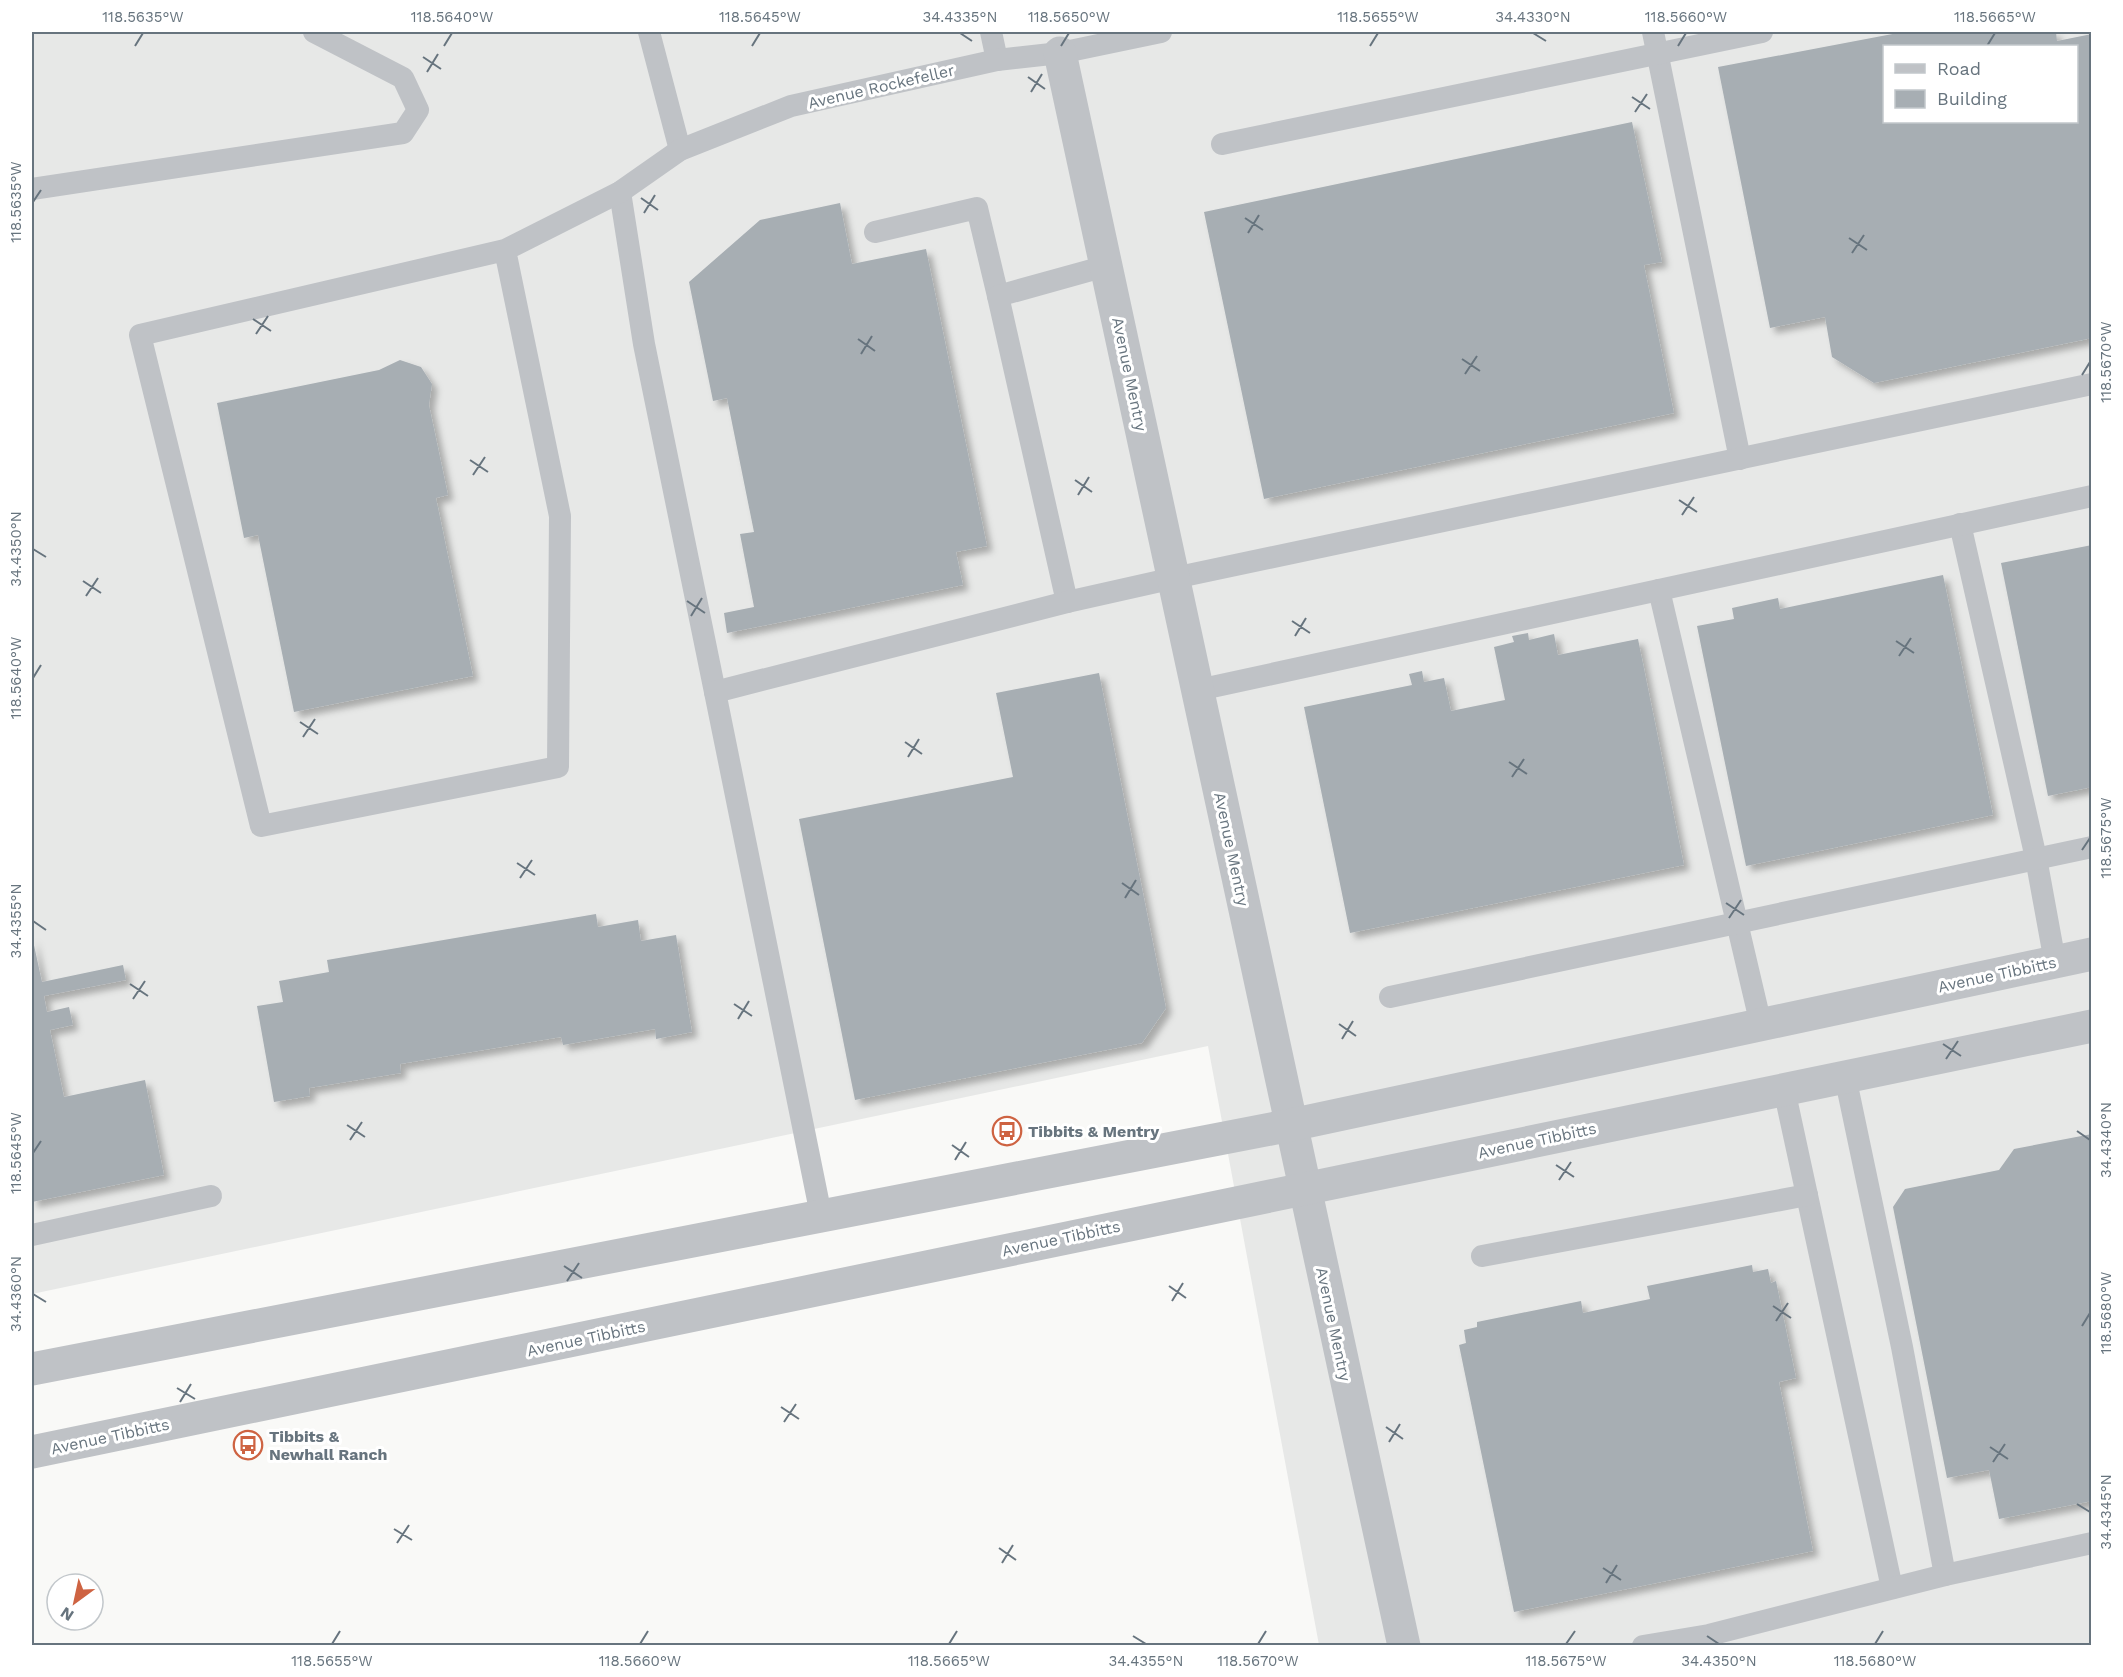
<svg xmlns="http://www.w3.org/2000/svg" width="2123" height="1677" font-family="'Work Sans',sans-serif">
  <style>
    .built { fill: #e7e8e7; fill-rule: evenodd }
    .building { fill: #a7aeb3; fill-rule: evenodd; filter: url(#shadow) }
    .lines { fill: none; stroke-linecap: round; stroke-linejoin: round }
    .service { stroke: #bfc2c6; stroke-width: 22 }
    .minor { stroke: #bfc2c6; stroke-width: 33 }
    .tertiary { stroke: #bfc2c6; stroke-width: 33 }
    .ticks { fill: none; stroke: #67747e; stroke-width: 2 }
    .labels { text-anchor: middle; stroke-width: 6; stroke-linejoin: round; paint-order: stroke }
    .street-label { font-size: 16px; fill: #67747e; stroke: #fff }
    .poi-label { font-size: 16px; font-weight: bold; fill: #67747e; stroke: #fff; text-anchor: start }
    .neatline { fill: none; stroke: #67747e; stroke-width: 2 }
    .ticks-label { font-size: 15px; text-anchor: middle; fill: #67747e }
  </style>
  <defs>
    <filter id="shadow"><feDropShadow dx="5.5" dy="5.5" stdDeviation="3" flood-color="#0004"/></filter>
  </defs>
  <rect width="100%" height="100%" fill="#f9f9f7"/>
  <path class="built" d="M32,32h2059v1613h-772l-111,-599 -1176,248zM1884,46h192v76h-192z"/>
  <g class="building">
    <path d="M1903,32h153l1,9 35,-7v304l-218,45 -42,-26 -7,-40 -55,11 -52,-261zM1884,46h192v76h-192z"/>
    <path d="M1632,122l30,140 -18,3 30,148 -410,86 -60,-287z"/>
    <path d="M840,203l12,61 74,-15 61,297 -31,6 7,33 -236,48 -3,-20 30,-6 -14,-73 14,-2 -27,-134 -14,3 -24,-119 71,-62z"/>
    <path d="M400,360l21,7 11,17 -3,21 19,90 -12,3 37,178 -179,36 -36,-177 -14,3 -27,-135 162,-33z"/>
    <path d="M2092,545v242l-44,9 -47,-233z"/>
    <path d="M1943,575l50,240 -247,51 -49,-240 37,-7 -2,-11 46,-10 2,11z"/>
    <path d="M1528,633l1,7 25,-6 4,21 80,-16 46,226 -334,68 -46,-226 108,-22 -3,-11 13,-3 2,11 20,-4 7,33 54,-11 -11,-53 20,-5 -2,-6z"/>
    <path d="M1099,673l67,335 -24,35 -287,57 -56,-281 214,-42 -17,-84z"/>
    <path d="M596,914l2,13 40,-7 3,21 35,-6 16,97 -36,7 -1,-10 -92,16 -2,-8 -161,27 1,9 -92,15 1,8 -36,6 -17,-96 26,-4 -4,-21 50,-9 -2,-12z"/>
    <path d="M32,936l10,46 81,-17 3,15 -82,16 3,16 22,-5 4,18 -23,5 14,67 81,-17 19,95 -132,27z"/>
    <path d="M2092,1134v367l-93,18 -10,-49 -42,8 -54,-271 12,-18 94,-19 15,-21z"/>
    <path d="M1752,1265l1,7 15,-3 3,14 5,-2 20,97 -17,4 34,169 -299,61 -55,-267 7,-2 -2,-13 13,-3v-5l104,-21 2,12 67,-14 -3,-13z"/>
  </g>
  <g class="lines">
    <g class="service">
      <path d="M649,32l31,118"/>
      <path d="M991,32l6,28"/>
      <path d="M1653,32l87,427"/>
      <path d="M1222,144l540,-112"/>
      <path d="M32,189l371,-56 15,-23 -15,-32 -89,-46"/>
      <path d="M620,192l24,152 71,348"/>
      <path d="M875,232l102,-24 21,88"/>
      <path d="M505,250l55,266 -2,251 -297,59 -121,-491 365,-85 115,-58 60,-42 111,-44 206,-46 63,-7 101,-21"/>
      <path d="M1960,524l76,334 19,104"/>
      <path d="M1659,590l102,435"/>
      <path d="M1067,602l-69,-306 108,-30"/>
      <path d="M1198,690l894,-194"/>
      <path d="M1390,997l702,-150"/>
      <path d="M1845,1076l57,271 43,228"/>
      <path d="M1784,1089l108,499"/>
      <path d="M821,1215l-106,-523 352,-90 107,-24 918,-194"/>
      <path d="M32,1235l179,-39"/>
      <path d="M1482,1256l325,-61"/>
      <path d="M1643,1646l66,-11 236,-60 147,-32"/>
    </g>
    <path class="minor" d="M1060,53l344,1593"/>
    <g class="tertiary">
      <path d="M32,1369l1259,-244 801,-171"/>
      <path d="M32,1452l2060,-426"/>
    </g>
  </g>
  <path class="ticks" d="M960,33l12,8M1533,33l13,8M135,46l8,-13M444,46l8,-13M752,46l8,-13M1061,46l8,-13M1370,46l8,-13M1678,46l8,-13M1987,46l8,-13M423,57l18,12M427,72l11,-18M1028,77l17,12M1031,92l11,-18M1632,97l18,12M1635,112l12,-18M641,198l17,12M33,202l8,-12M644,213l11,-18M1245,218l18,12M1248,233l11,-18M1849,238l18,12M1852,253l12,-18M253,319l18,12M256,334l12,-18M858,339l17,12M861,354l11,-18M1462,359l18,12M1465,374l12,-18M2082,375l8,-13M470,460l18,12M473,475l12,-18M1075,480l17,12M1078,495l11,-18M1679,500l18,12M1682,515l12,-18M33,549l13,8M83,581l18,12M86,596l12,-18M687,601l18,12M691,616l11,-18M1292,621l18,12M1295,636l11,-18M1896,641l18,12M1899,656l12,-18M33,678l8,-13M300,722l18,12M303,737l12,-18M905,742l17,12M908,757l11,-18M1509,762l18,12M1512,777l12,-18M2082,850l8,-12M517,863l18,12M520,878l12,-18M1122,883l17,12M1125,898l11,-18M1726,903l18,12M1729,918l12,-18M33,921l13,9M130,984l18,12M133,999l12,-18M734,1004l18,12M738,1019l11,-18M1339,1024l17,12M1342,1039l11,-18M1943,1044l18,12M1946,1059l12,-18M347,1125l18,12M2077,1131l13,9M350,1140l12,-18M952,1145l17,12M33,1153l8,-12M955,1160l11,-18M1556,1165l18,12M1559,1180l12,-18M564,1266l18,12M567,1281l12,-18M1169,1286l17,12M33,1294l13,8M1172,1301l11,-18M1773,1306l18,12M1776,1321l12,-18M2082,1326l8,-13M177,1388l18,11M180,1402l11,-18M781,1407l18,12M784,1422l12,-18M1386,1427l17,12M1389,1442l11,-18M1990,1447l18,12M1993,1462l12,-18M2077,1504l13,8M394,1529l18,11M397,1543l12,-18M999,1548l17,12M1002,1563l11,-18M1603,1568l18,12M1606,1583l11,-18M1133,1636l13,8M1707,1636l12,8M332,1644l8,-13M640,1644l8,-13M949,1644l8,-13M1258,1644l8,-13M1566,1644l9,-13M1875,1644l8,-13"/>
  <defs>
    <g id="bus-ring" transform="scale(1.5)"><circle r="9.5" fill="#fff" stroke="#ce6342" stroke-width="1.5"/><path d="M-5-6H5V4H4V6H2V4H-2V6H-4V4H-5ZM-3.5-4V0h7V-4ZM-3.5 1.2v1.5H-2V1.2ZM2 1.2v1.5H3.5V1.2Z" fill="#ce6342"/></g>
  </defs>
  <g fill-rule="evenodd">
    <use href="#bus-ring" x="1007" y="1131"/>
    <use href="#bus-ring" x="248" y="1445"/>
  </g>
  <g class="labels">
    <g class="street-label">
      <text transform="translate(881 86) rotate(-13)" y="6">Avenue Rockefeller</text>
      <text transform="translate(1130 374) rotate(78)" y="6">Avenue Mentry</text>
      <text transform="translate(1232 849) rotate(78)" y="6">Avenue Mentry</text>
      <text transform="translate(1997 974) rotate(-12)" y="6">Avenue Tibbitts</text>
      <text transform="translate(1537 1140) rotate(-12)" y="6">Avenue Tibbitts</text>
      <text transform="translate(1061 1238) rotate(-12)" y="6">Avenue Tibbitts</text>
      <text transform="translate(1334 1324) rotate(78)" y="6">Avenue Mentry</text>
      <text transform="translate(586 1338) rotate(-12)" y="6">Avenue Tibbitts</text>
      <text transform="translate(110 1436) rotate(-12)" y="6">Avenue Tibbitts</text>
    </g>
    <g class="poi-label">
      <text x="1028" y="1137">Tibbits &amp; Mentry</text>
      <text x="269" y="1442">Tibbits &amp;<tspan x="269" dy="18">Newhall Ranch</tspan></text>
    </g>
  </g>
  <rect width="2123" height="1677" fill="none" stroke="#ffffff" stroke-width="66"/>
  <rect x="1883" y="45" width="195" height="78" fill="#ffffff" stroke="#c2c7cb" stroke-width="1.5"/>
  <rect x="1895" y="64" width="30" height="9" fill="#bfc2c6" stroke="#c2c7cb" stroke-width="1.5"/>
  <text x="1937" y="75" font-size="18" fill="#67747e">Road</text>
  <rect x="1895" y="90" width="30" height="18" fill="#a7aeb3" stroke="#c2c7cb" stroke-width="1.5"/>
  <text x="1937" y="105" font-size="18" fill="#67747e">Building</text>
  <g transform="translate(75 1602) rotate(213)"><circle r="28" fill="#ffffff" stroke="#c2c7cb" stroke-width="1.5"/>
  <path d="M0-4.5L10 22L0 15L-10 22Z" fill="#ce6342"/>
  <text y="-9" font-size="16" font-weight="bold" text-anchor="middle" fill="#67747e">N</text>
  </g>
  <rect x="33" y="33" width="2057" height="1611" class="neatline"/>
  <g class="ticks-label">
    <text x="143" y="22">118.5635°W</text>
    <text x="452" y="22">118.5640°W</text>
    <text x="760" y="22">118.5645°W</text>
    <text x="960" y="22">34.4335°N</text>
    <text x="1069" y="22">118.5650°W</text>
    <text x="1378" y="22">118.5655°W</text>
    <text x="1533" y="22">34.4330°N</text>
    <text x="1686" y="22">118.5660°W</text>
    <text x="1995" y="22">118.5665°W</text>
    <text transform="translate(16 202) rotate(-90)" y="5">118.5635°W</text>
    <text transform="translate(2106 362) rotate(-90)" y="5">118.5670°W</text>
    <text transform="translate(16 549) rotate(-90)" y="5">34.4350°N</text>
    <text transform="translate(16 678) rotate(-90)" y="5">118.5640°W</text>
    <text transform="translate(2106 838) rotate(-90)" y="5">118.5675°W</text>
    <text transform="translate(16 921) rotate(-90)" y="5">34.4355°N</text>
    <text transform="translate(2106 1140) rotate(-90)" y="5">34.4340°N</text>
    <text transform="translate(16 1153) rotate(-90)" y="5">118.5645°W</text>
    <text transform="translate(16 1294) rotate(-90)" y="5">34.4360°N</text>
    <text transform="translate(2106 1313) rotate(-90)" y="5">118.5680°W</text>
    <text transform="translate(2106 1512) rotate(-90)" y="5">34.4345°N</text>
    <text x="332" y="1666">118.5655°W</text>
    <text x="640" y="1666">118.5660°W</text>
    <text x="949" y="1666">118.5665°W</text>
    <text x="1146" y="1666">34.4355°N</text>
    <text x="1258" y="1666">118.5670°W</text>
    <text x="1566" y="1666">118.5675°W</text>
    <text x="1719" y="1666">34.4350°N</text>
    <text x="1875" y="1666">118.5680°W</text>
  </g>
</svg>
